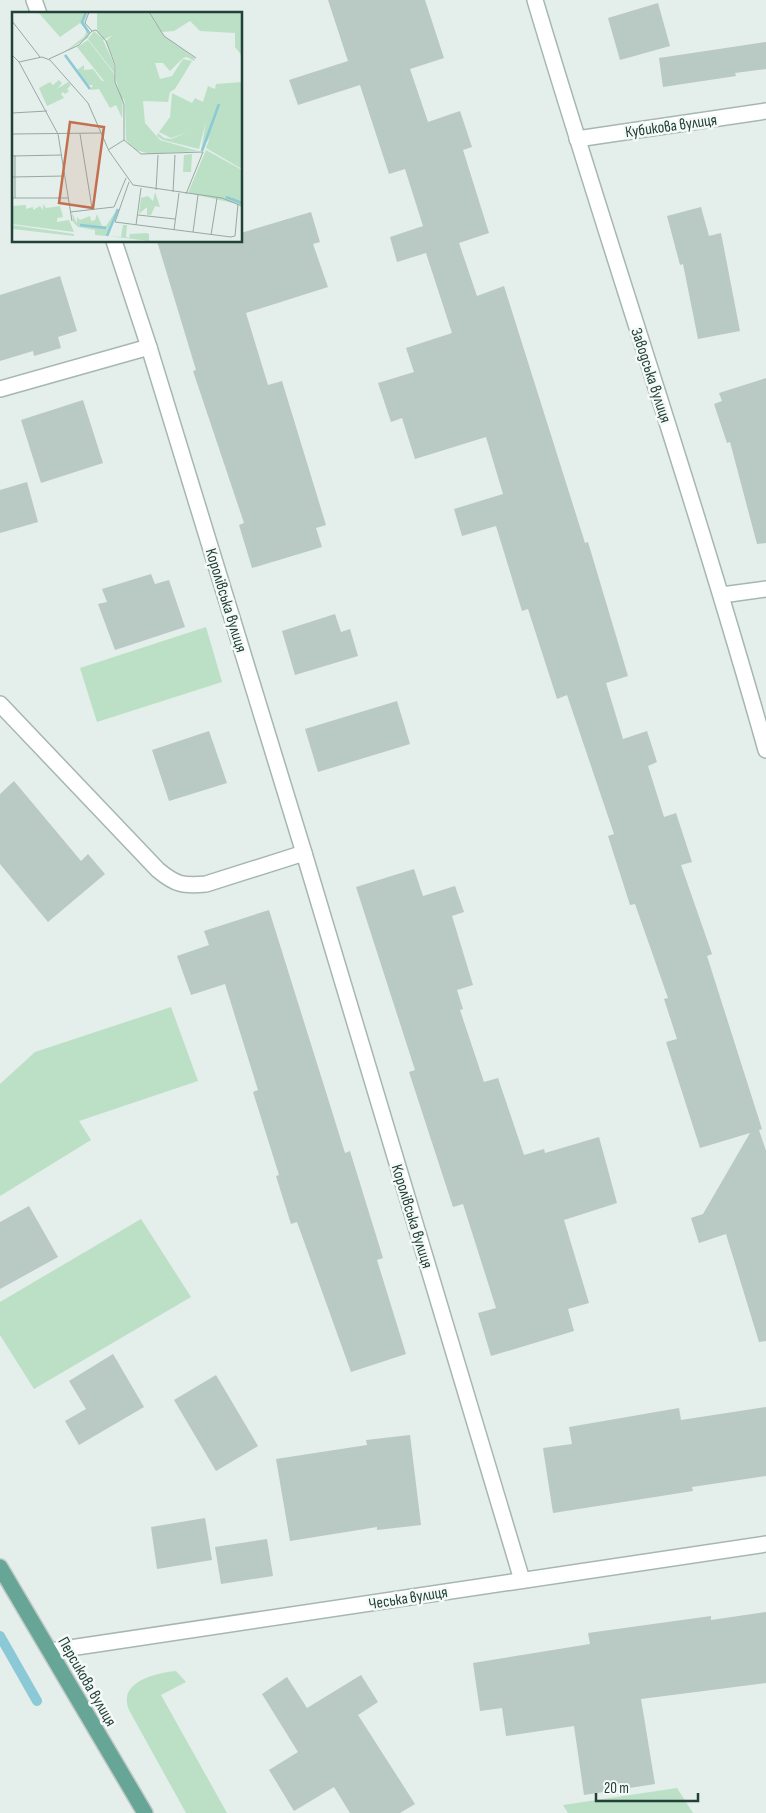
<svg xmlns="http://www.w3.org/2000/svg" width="766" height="1813" font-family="'Sofia Sans Condensed',sans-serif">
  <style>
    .green { fill: #bce0c6 }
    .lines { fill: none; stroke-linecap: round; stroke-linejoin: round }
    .stream { stroke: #8ac9d5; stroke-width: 10 }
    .building { fill: #b9c9c3 }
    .minor-casing { stroke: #a6b7b1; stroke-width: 18 }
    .major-casing { stroke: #c1cac8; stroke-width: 18 }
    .minor { stroke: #fff; stroke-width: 15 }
    .major { stroke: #67a696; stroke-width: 15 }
    .labels { text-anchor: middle; stroke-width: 5; stroke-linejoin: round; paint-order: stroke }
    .street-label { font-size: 16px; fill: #224139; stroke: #f5faf8 }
    .inset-river { fill: none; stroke: #8ac9d5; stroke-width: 2.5 }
    .inset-road { fill: none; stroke: #96a9a3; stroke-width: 1 }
    .view { fill: #c27050; fill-opacity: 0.15; stroke: #c27050; stroke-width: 2.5 }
    .inset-edge { fill: none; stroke: #224139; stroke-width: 2.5 }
  </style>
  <rect width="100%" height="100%" fill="#e4eeea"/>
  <g class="green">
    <path d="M206,627l16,55 -125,40 -17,-54z"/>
    <path d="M171,1007l27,74 -119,40 12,19 -91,56v-112l35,-32z"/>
    <path d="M141,1219l50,78 -157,92 -34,-54v-33z"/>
    <path d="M176,1671l10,11 -25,13 66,118h-41l-57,-103c-1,-3 -3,-8 -2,-12 1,-19 35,-26 49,-27z"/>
    <path d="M677,1788l16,25h-125l-5,-8z"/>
  </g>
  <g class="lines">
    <path class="stream" d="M0,1636l37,65"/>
  </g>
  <g class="building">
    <path d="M328,0h97l19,58 -34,11 18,53 32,-11 12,36 -9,3 26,83 -30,10 18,53 27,-10 81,257 3,-1 40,134 -22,7 17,56 24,-8 10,31 -9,4 16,51 12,-4 16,49 -11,3 31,89 -5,2 55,173 -3,1 7,21v190l-7,1 -33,-108 -27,9 -8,-25 12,-4 47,-81 -50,15 -34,-106 11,-3 -13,-40 4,-1 -33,-94 -5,1 -22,-69 6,-2 -47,-139 -10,4 -29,-90 -6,2 -26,-85 -34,10 -8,-27 49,-15 -17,-57 -71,22 -13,-41 -11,4 -13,-39 36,-11 -8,-24 46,-15 -26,-80 -29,9 -7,-25 33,-11 -18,-57 -16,5 -29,-89 -62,20 -9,-25 59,-19z"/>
    <path d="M658,3l12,43 -50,14 -12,-42z"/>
    <path d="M766,42v27l-31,4 1,3 -73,11 -4,-29z"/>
    <path d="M701,207l8,29 12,-3 19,98 -42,8 -15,-75 -3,1 -13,-49z"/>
    <path d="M311,212l9,30 -7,2 15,43 -82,26 22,72 14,-4 44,144 -10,3 6,19 -70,21 -13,-43 5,-2 -51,-152 3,-1 -39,-129h84v-8z"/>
    <path d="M60,276l17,55 -19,6 3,11 -27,8 -1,-5 -33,10v-66z"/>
    <path d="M766,378v165l-9,1 -27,-102 -3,1 -13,-39 8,-3 -3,-8z"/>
    <path d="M83,400l20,63 -62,20 -20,-63z"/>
    <path d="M27,482l11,40 -38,11v-43z"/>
    <path d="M151,574l4,10 14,-4 16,47 -70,23 -17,-46 9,-2 -5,-13z"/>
    <path d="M335,614l6,18 9,-3 8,27 -63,19 -13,-44z"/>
    <path d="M397,701l13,43 -92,28 -13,-43z"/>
    <path d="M209,731l18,52 -58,18 -17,-51z"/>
    <path d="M14,781l67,80 7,-7 17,20 -57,48 -48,-58v-70z"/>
    <path d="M414,869l9,27 32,-10 9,26 -12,4 21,69 -16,5 6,19 -3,1 24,72 14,-4 26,77 20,-6 1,4 54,-16 18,66 -53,17 25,83 -21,6 6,22 -83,25 -13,-43 18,-5 -33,-104 -10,3 -44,-135 6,-2 -59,-183z"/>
    <path d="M269,910l76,243 5,-2 33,107 -6,2 29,94 -55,18 -54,-150 -6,2 -15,-48 3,-1 -26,-83 5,-2 -33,-106 -34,11 -14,-39 32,-11 -5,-14z"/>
    <path d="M29,1206l29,51 -58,32v-67z"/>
    <path d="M113,1354l31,53 -65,38 -14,-24 21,-12 -17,-28z"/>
    <path d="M216,1375l42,71 -42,25 -42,-71z"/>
    <path d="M766,1407v69l-74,11 1,4 -140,22 -10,-65 29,-4 -3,-17 110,-19 2,12z"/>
    <path d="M410,1435l11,90 -44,5v-3l-87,14 -14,-82 91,-14 -1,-5z"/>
    <path d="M205,1518l7,42 -55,9 -6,-42z"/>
    <path d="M267,1539l6,37 -52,8 -6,-37z"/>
    <path d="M766,1612v71l-125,16 14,85 -71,11 -10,-69 -68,10 -4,-28 -22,3 -7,-48 117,-19 -2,-11 123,-17v4z"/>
    <path d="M361,1675l17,27 -20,13 57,89 -15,9h-50l-16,-26 -40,24 -25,-41 29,-18 -36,-58 25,-17 20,31z"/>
  </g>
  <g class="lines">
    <g class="minor-casing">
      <g id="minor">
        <path d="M34,0l5,14"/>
        <path d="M535,0c75,251 160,498 231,750"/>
        <path d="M577,139l189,-28"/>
        <path d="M114,241l35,106 155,506 218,727"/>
        <path d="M0,389l149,-42"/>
        <path d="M722,595l44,-6"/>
        <path d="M0,704l158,166c18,15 25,16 48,14l98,-31"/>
        <path d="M50,1651l716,-107"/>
      </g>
    </g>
    <g class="major-casing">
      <path id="major" d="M0,1567l145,246"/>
    </g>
    <use href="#minor" class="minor"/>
    <use href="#major" class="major"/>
  </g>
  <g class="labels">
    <g class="street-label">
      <text transform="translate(671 125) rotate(-8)" y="6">Кубикова вулиця</text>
      <text transform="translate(652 375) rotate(72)" y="6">Заводська вулиця</text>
      <text transform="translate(227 600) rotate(73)" y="6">Королівська вулиця</text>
      <text transform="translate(413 1216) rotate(73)" y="6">Королівська вулиця</text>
      <text transform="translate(408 1597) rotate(-9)" y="6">Чеська вулиця</text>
      <text transform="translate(88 1681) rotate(60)" y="6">Персикова вулиця</text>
    </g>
  </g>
  <g transform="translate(12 12)">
    <rect width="230" height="230" fill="#e4eeea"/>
    <path d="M26,0h50l-4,11 6,9 -2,6 -24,14 20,-15 3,-6 -7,-8 -20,14zM85,0h51l16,24 31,22 -1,3 -7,-4 -4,1 -13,13 -7,-8h-8l5,16 12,-3 11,-17 9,2 -17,28 -5,3 -2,10 -25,-1 2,22 15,17 38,11 -48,3 -14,-4 -10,-10 -1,-37 -2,-6 -1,21 -6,-13 -6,3 -11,-19 -9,1 3,-5h-5l-11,-15 7,-5v5l9,-1 9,12h2l-27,-34 11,-7 27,35v7l5,12 -4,-14v-15l-10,-24 7,-6 -10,5 11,24 1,10 -27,-35 6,-8 9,8 -6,-8zM137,0h93v44l-7,-9v-14l-35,-2 -10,-10 -16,10 -12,1zM47,68l3,3 -5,6 11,-7 3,3 -4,4 2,2 -4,3 -2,-2 -2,2 3,4 -17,8 -8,-18 11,-6 3,3zM230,70v87l-36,-21 4,-11 -9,14 5,-30 -7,28 -36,-9 -6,-4 1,-3 6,5 7,1 17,-7 -17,6 -12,-6 11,-15 2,-24 20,10 3,-5 8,4 5,-16 7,3 1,-5zM194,138l36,20v35l-54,-12zM180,142l-1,18h-8l1,-17zM143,180l5,15 -5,-1 -4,9h-4v-8l-8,7 2,-16 7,-2 5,5zM31,192l3,4 14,-2 3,11 -6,1v4l12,-2 5,12 -62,-8v-18l14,-1v4l7,-2v3l7,-4 3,4zM104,199l-10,25 -11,-1v-5l-17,-3 -5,-5 -1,-9 5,10v-6l3,3 10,-4 1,5 4,-1 2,-6 5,12h4zM0,213l62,9v2l-62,-7zM111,213h4l-1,12 3,1 1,-4 16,-1 3,1v7l9,1 -50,-6 13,1z" fill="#bce0c6"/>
    <path class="inset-river" d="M74,0l-4,10 7,11M53,43l25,34M190,139l17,-47M214,185l16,6M68,213l26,3M95,224l11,-27"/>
    <path class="inset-road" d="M77,0l-4,11 7,8M137,0l15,24 32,22M0,9l28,36M80,19l4,-1 10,11 9,24v17l9,22v36M0,43l7,7 23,-5 8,3 38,43 21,48 24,34 89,13 20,8M37,47l30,-14 13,-14M7,50l39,72 14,87M0,101l35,-2M0,122l89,-1M68,122l12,74M112,128l17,14 62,-2 -17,42M96,138l16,-10M0,144l50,-1M0,165l52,-1M117,170l-14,40 116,15 4,-1 3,-32M144,178l2,-35M161,180l2,-37M0,186h56M3,186v-43M58,200l44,-5 12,-29M126,203l37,4M124,213l5,-37M162,218l5,-37M181,220l5,-37M199,223l6,-37"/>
    <path class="view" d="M58,110l34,5 -11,81 -34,-5z"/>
    <rect width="230" height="230" class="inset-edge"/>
  </g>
  <path d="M596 1793v8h102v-8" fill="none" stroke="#224139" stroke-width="2.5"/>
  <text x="604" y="1793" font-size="15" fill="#224139" stroke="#f5faf8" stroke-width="4" paint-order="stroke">20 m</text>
</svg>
